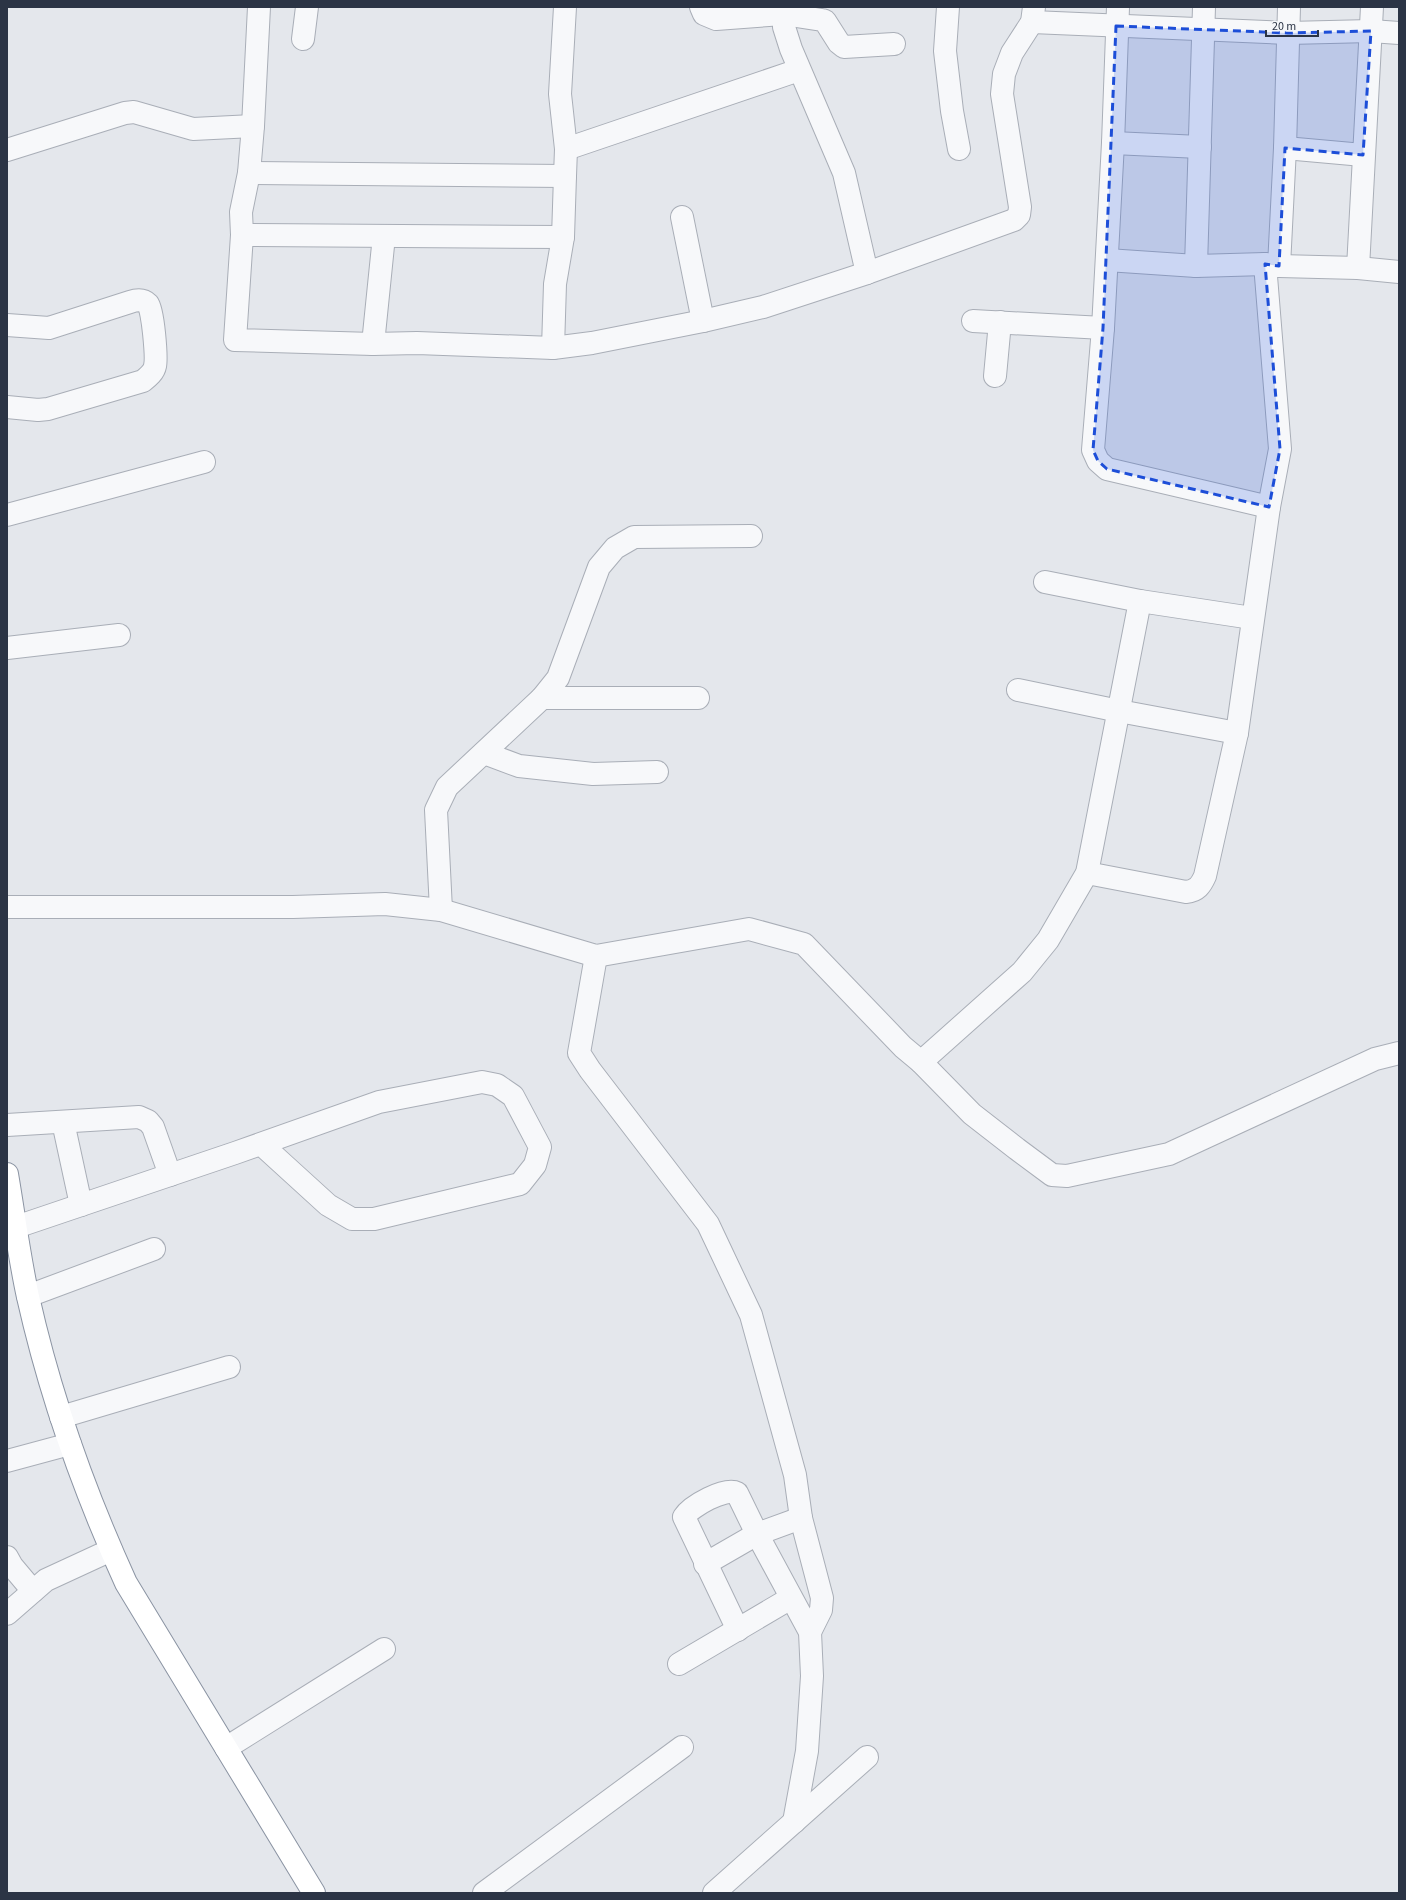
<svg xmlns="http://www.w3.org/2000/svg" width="1406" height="1900" font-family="'Source Sans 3',sans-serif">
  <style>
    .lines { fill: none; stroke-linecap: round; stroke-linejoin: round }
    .minor-casing { stroke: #a9aeb7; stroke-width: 24 }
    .highway-casing { stroke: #8b94a3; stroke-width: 24 }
    .minor { stroke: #f7f8fa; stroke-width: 22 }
    .highway { stroke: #fff; stroke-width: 22 }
    .marked { fill: #1d4ed8; fill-opacity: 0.2; stroke: #1d4ed8; stroke-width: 3; stroke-dasharray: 8 5; stroke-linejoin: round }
  </style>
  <rect width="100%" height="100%" fill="#e4e7ec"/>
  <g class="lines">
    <g class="minor-casing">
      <g id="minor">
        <path d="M259,7l-6,119 -4,47 -8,39 1,23 -7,105 138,4 44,-1 136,5 39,-5 111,-22 60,-14 104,-34 147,-53 5,-5 1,-8 -18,-113 2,-20 8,-21 20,-31 2,-15"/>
        <path d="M701,7l3,7 12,5 67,-5 39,6 3,1 14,22 5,4 50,-3"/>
        <path d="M784,7v20l7,22 53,124 23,100"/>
        <path d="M948,7l-3,44 7,60 7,38"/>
        <path d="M1118,7l-5,136 -10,185 -10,122 5,11 9,8 162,38"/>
        <path d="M1032,22l256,11 83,-2 28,2"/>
        <path d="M303,39l4,-32"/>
        <path d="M1113,143l87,4"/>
        <path d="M1285,148l78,7"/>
        <path d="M566,149l233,-79"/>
        <path d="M7,150l118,-37 9,-1 59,17 60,-3"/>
        <path d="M249,173l316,3"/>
        <path d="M682,217l21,104"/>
        <path d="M242,235l321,2"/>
        <path d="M1107,260l89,6 69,-2 14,2 79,2 41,4"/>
        <path d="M1196,266l8,-259"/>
        <path d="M1279,266l6,-118 4,-141"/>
        <path d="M1358,268l14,-261"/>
        <path d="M973,321l130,7"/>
        <path d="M7,325l42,3 81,-26c6,-2 13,-3 18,2 5,6 9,54 7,62 -1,6 -7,11 -12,15l-95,28 -10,1 -31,-3"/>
        <path d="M373,344l11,-108"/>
        <path d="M553,348l2,-64 8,-47 2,-61 1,-27 -6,-55 5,-87"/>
        <path d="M995,376l5,-54"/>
        <path d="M7,515l197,-53"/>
        <path d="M1045,582l95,19 112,17"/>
        <path d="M7,648l112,-13"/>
        <path d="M1018,690l101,21 118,22"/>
        <path d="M542,698h156"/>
        <path d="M484,753l35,13 74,8 64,-2"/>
        <path d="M1087,873l99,19c11,-1 15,-7 19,-16l32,-143 32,-226 11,-58 -15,-185"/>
        <path d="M7,907h286l92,-3 56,6 155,46 153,-27 55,15 99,103 18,15 101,-90 26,-32 39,-67 53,-272"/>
        <path d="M441,910l-5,-100 11,-23 95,-89 16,-20 41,-111 16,-19 19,-11 117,-1"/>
        <path d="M596,956l-17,97 11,17 118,154 43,91 44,160 6,43 21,80 -1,12 -11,22"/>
        <path d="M921,1062l51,52 45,35 35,26 15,1 102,-22 206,-95 24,-6"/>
        <path d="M63,1122l18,83"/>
        <path d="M7,1125l132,-8 9,4 5,6 17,48"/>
        <path d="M16,1227l219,-74 144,-51 103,-20 15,3 16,11 27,51 -5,18 -15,19 -146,35h-22l-24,-14 -67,-61"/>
        <path d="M28,1296l126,-47"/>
        <path d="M61,1417l168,-50"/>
        <path d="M7,1461l63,-17"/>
        <path d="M7,1557l5,9 21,25"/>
        <path d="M705,1564l52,-30 44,-16"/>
        <path d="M7,1614l39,-34 65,-30"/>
        <path d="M738,1630l-54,-113c7,-11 41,-30 53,-24l20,41 53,98 2,44 -5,75 -13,71"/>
        <path d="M679,1664l112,-66"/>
        <path d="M226,1748l158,-99"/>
        <path d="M484,1893l198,-146"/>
        <path d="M714,1893l153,-136"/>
      </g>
    </g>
    <g class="highway-casing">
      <path id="highway" d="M7,1174c7,41 12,82 21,123 22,98 56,194 98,286l188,310"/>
    </g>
    <use href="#minor" class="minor"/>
    <use href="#highway" class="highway"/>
  </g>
  <path class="marked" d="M1116,26l172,7 83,-2 -8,124 -78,-7 -6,118 -14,-2 15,185 -11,58 -162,-38 -9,-8 -5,-11 10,-122z"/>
  <rect width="1406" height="1900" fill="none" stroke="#2b3445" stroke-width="16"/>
  <path d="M1266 30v6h52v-6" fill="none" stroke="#2b3445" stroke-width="2"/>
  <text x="1272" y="30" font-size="12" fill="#2b3445" stroke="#f4f6f9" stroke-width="3" paint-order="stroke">20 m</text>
</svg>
